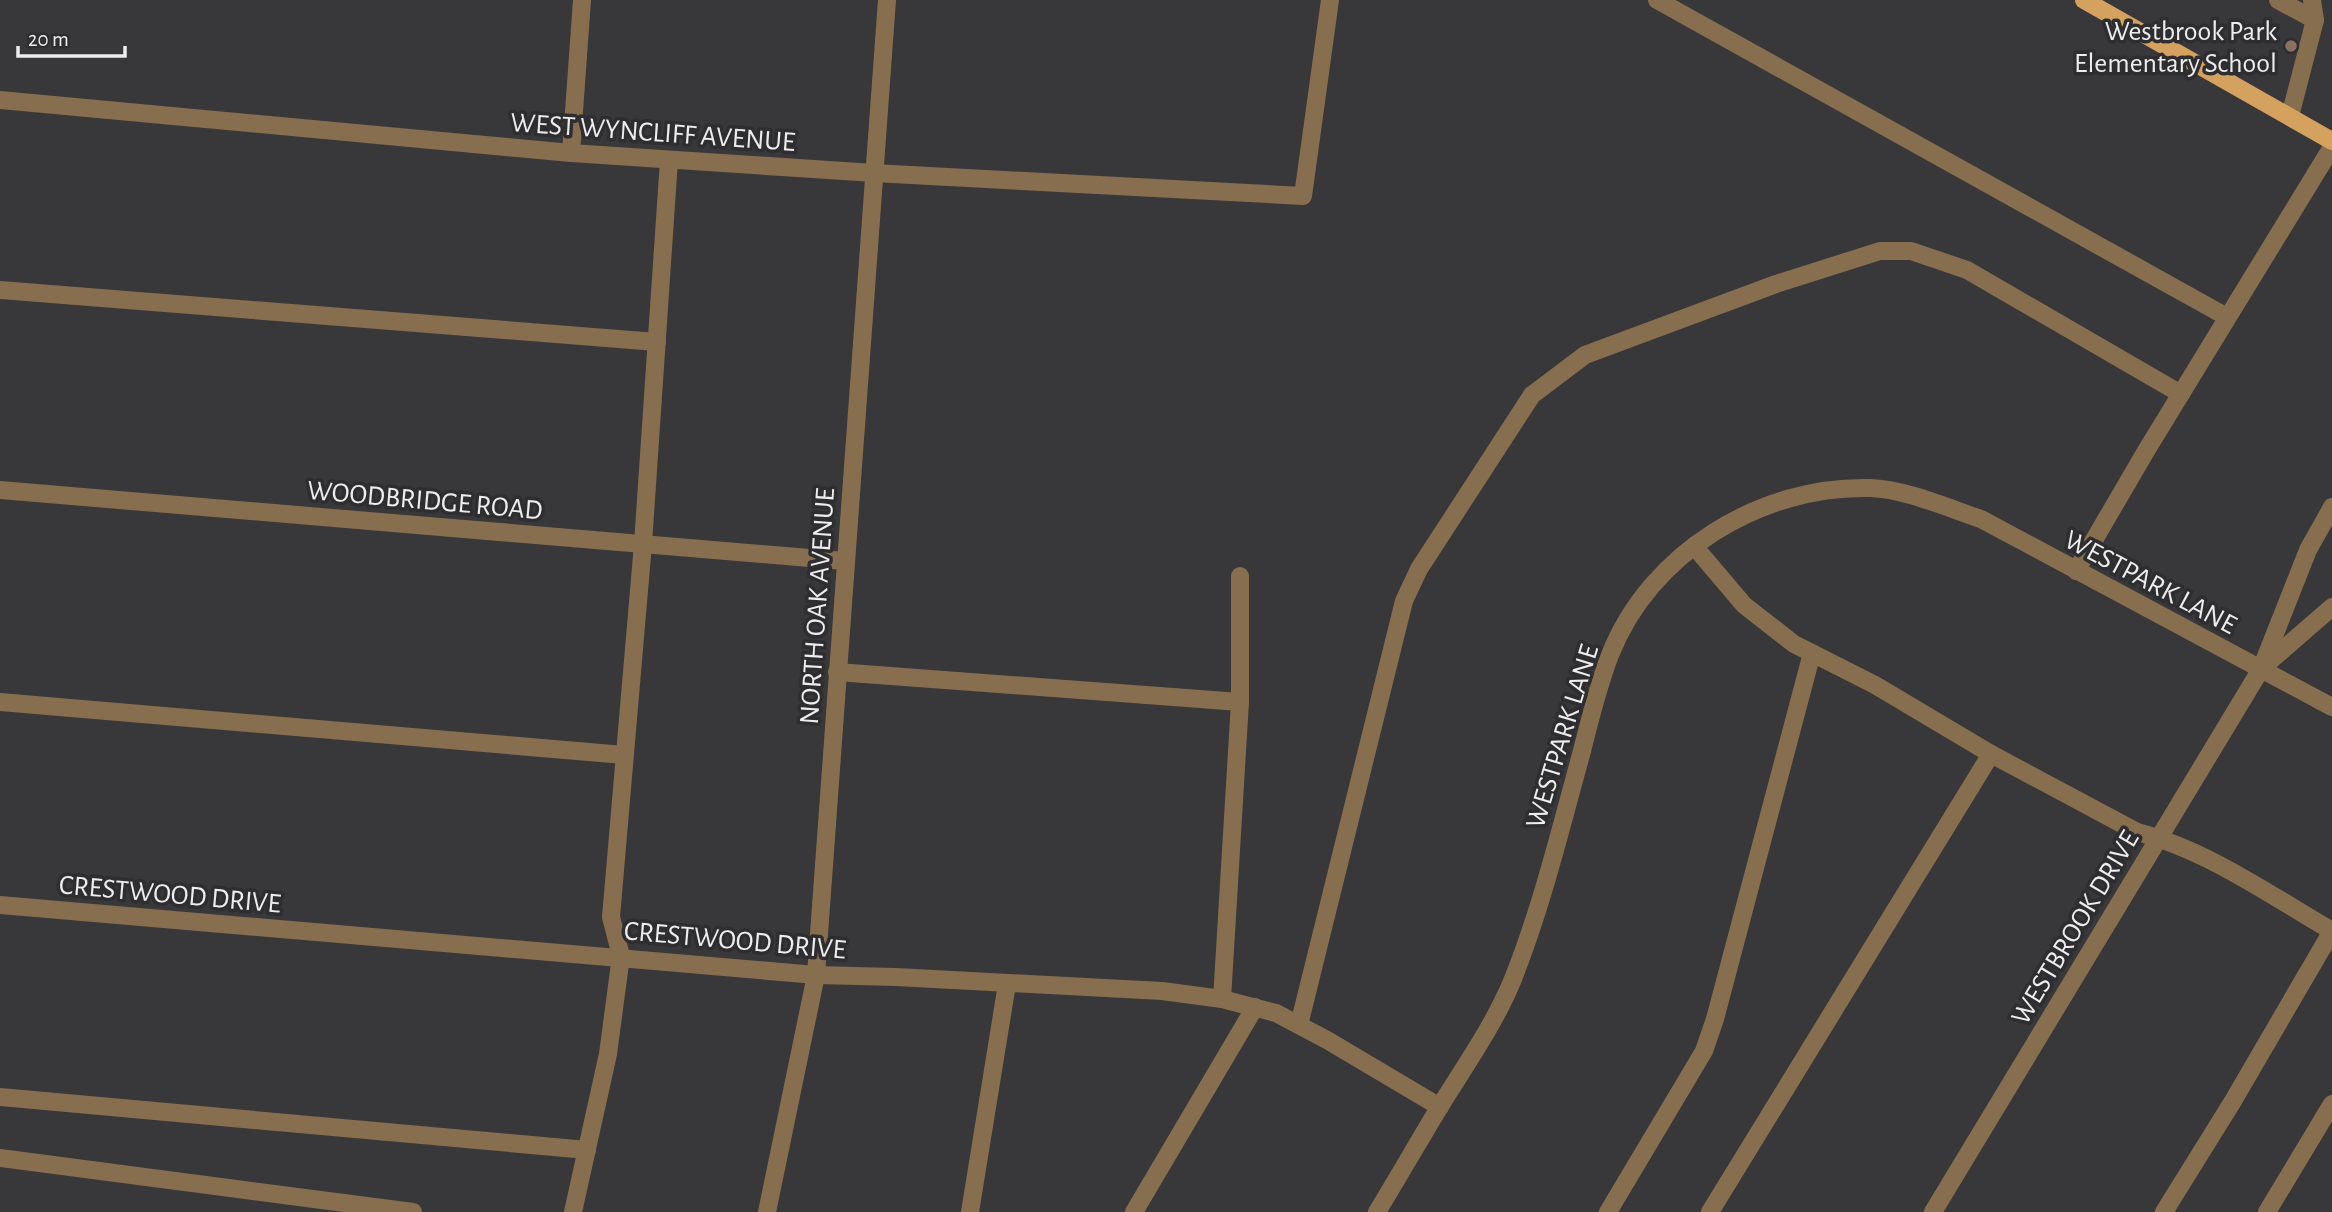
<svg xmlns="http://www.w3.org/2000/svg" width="2332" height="1212" font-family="'Alegreya Sans',sans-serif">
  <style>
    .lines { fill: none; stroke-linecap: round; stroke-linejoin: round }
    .minor { stroke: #876e4e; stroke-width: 18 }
    .major { stroke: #d4a15e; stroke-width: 18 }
    .education-dot { fill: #8d6e63; stroke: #2e2d30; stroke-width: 2.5 }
    .labels { text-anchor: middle; stroke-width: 7; stroke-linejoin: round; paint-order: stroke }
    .poi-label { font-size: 28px; fill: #edecee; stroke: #2e2d30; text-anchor: end }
    .street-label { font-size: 28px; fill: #edecee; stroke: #2e2d30 }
  </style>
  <rect width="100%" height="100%" fill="#38373a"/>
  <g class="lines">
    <g class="minor">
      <path d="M1657,0l570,317"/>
      <path d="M2278,0l37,20"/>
      <path d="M0,100l571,53 303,20 429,23 27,-196"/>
      <path d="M2290,116l25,-96 -3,-20"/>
      <path d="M571,153l11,-153"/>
      <path d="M0,290l657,52"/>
      <path d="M0,490l845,71"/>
      <path d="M1694,546l50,59 50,39 81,41 116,69 146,78c70,18 133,63 195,99"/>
      <path d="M2076,571l70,-120 186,-304"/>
      <path d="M2263,667l69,-60"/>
      <path d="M837,672l403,30 -18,297"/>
      <path d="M0,702l624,53"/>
      <path d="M1240,702v-126"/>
      <path d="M0,905l816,70 80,2 266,14 60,8 54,14 51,27 113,67"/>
      <path d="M1299,1025l105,-424 15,-32 113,-174 53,-40 191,-71 104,-33h31l56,19 214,124"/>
      <path d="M0,1097l587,53"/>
      <path d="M0,1158l413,54"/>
      <path d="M573,1212l35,-158 13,-98 -10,-39 32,-373 26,-384"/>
      <path d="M767,1212l49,-237 71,-975"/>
      <path d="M970,1212l37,-228"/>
      <path d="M1134,1212l121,-205"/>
      <path d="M1377,1212c22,-36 43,-73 65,-109 25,-40 53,-80 71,-124 29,-73 48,-152 69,-228 8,-32 16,-65 28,-96 40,-102 151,-170 260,-167 35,1 78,20 111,31l351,188"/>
      <path d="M1608,1212l96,-161 11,-32 97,-366"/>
      <path d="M1710,1212l281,-458"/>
      <path d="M1933,1212l328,-543 47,-119 24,-43"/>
      <path d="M2164,1212l69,-111 99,-170"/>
      <path d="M2267,1212l65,-108"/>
    </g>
    <path class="major" d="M2084,0l248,141"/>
  </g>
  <circle class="education-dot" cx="2291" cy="46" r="7"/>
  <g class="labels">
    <g class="poi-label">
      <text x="2277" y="40">Westbrook Park<tspan x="2277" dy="32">Elementary School</tspan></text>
    </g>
    <g class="street-label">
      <text transform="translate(653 131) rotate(4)" y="10">WEST WYNCLIFF AVENUE</text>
      <text transform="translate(425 499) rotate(5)" y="10">WOODBRIDGE ROAD</text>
      <text transform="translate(2151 581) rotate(28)" y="10">WESTPARK LANE</text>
      <text transform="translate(816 606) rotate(-86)" y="10">NORTH OAK AVENUE</text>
      <text transform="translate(1561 736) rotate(-73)" y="10">WESTPARK LANE</text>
      <text transform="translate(170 893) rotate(5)" y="10">CRESTWOOD DRIVE</text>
      <text transform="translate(2074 927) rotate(-59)" y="10">WESTBROOK DRIVE</text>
      <text transform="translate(735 939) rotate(5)" y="10">CRESTWOOD DRIVE</text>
    </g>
  </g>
  <path d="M18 46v10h107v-10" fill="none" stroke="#edecee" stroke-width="3.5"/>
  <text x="28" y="46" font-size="21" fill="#edecee" stroke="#2e2d30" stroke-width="5" paint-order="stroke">20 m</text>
</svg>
